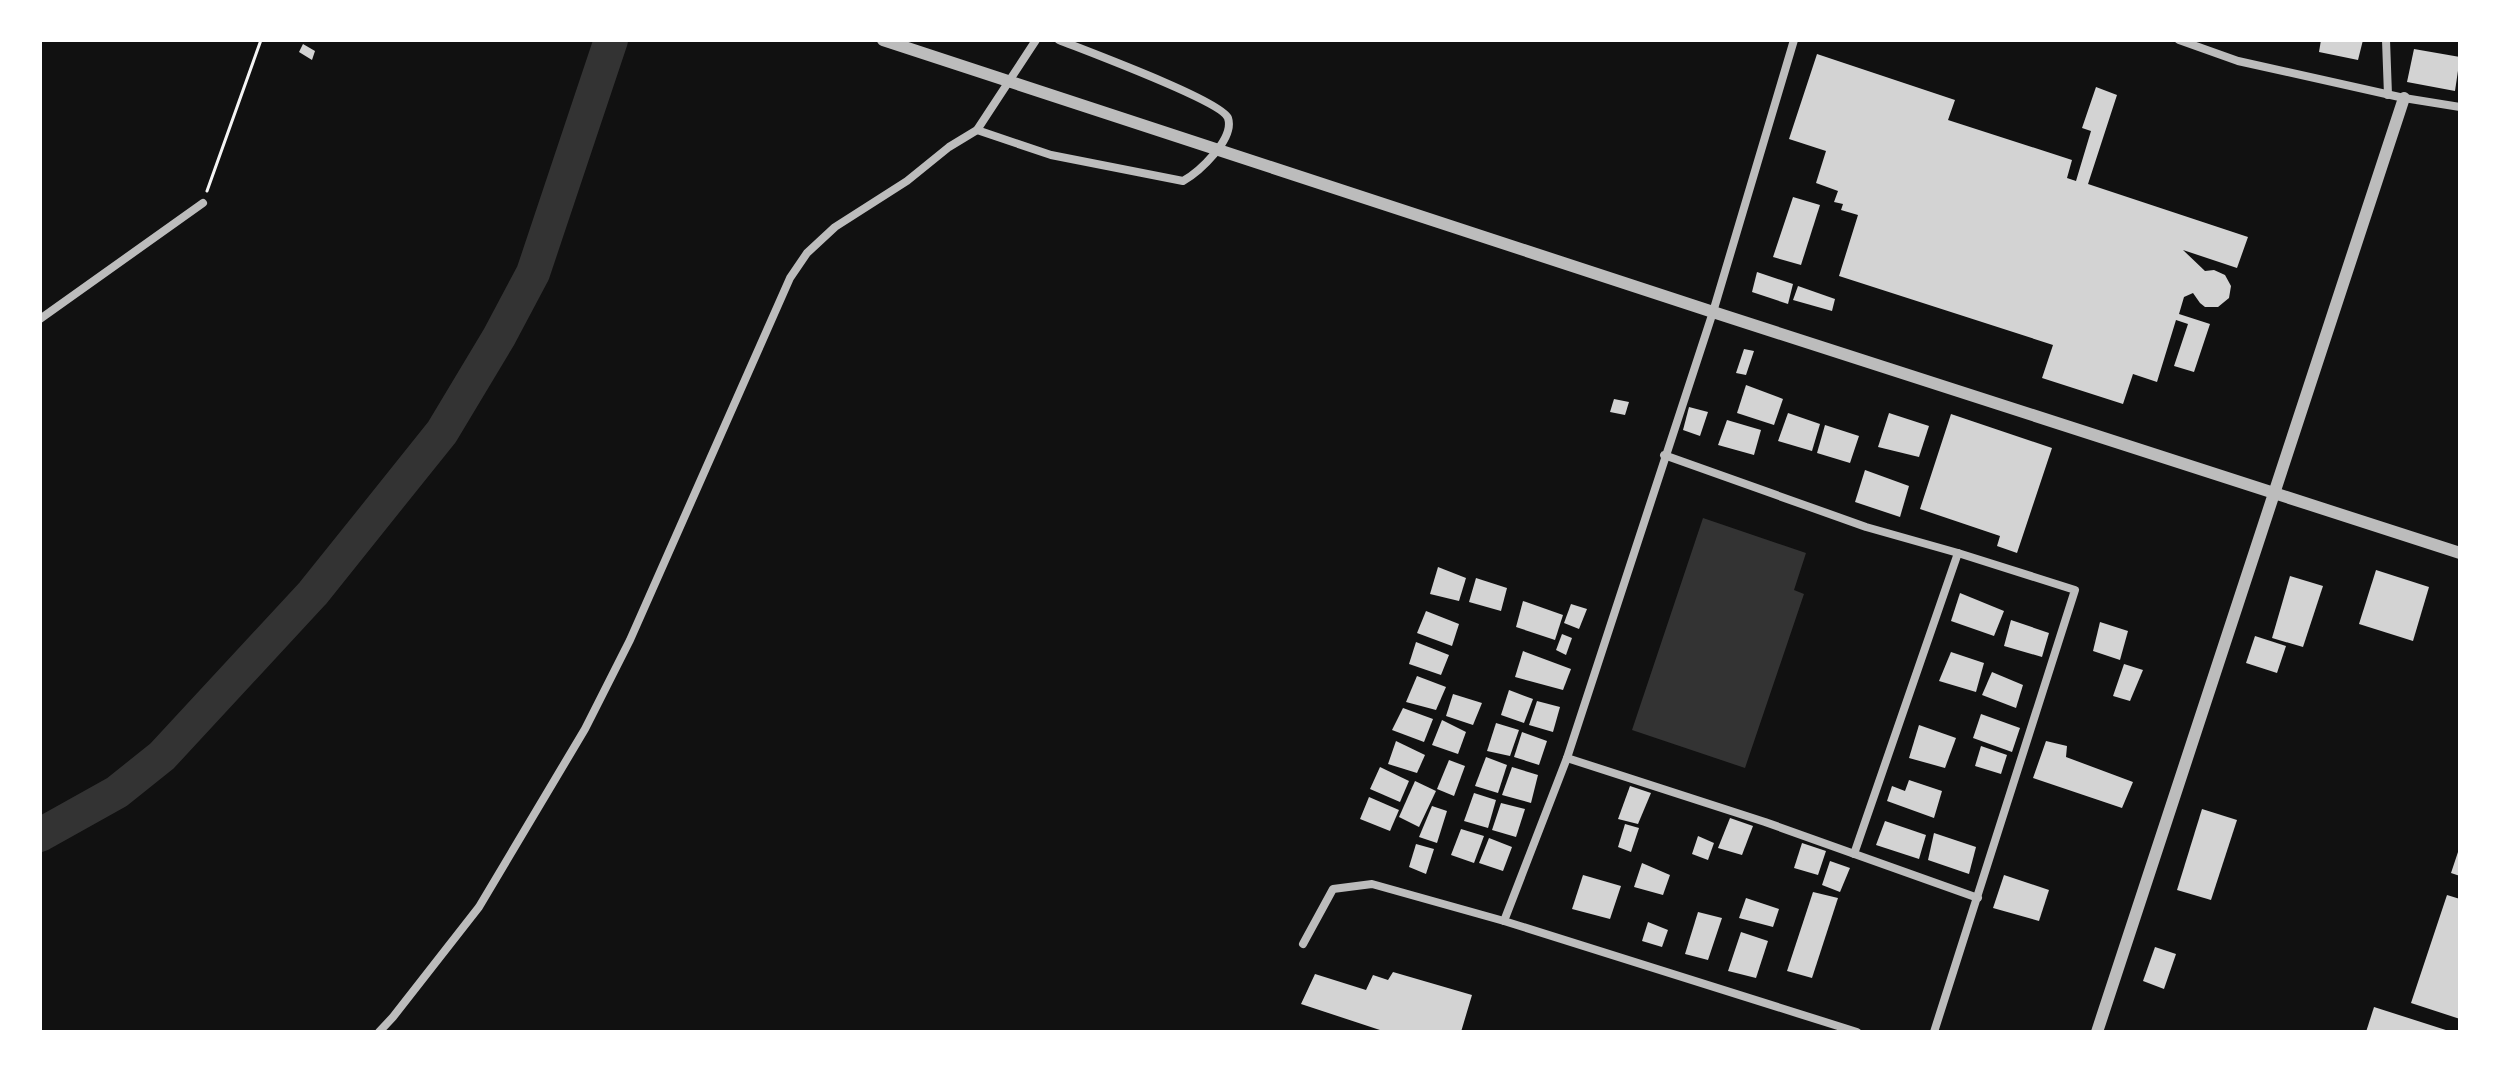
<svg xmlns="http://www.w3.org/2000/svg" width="2500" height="1072" font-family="'Fira Sans Condensed',sans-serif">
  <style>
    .water { fill: #333 }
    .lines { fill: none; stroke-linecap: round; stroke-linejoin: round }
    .river { stroke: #333; stroke-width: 34 }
    .building { fill: #d3d3d3 }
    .path { stroke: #f5f5f5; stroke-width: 3 }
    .minor { stroke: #bcbcbc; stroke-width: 8 }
    .tertiary { stroke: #bcbcbc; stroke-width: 12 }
  </style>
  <rect width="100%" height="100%" fill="#111"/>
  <path class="water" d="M1703,518l103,35 -12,37 10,4 -59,174 -113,-38z"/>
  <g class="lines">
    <path class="river" d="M40,835l77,-43 45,-36 151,-163 129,-161 57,-95 34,-64 78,-233"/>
  </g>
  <g class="building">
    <path d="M2321,40h42l-5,20 -39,-8z"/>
    <path d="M303,44l12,7 -3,9 -13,-8z"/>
    <path d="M2414,49l46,8 -5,34 -48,-9z"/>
    <path d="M1817,54l138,46 -7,20 124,40 -5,18 9,3 15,-50 -9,-3 14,-41 21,8 -29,89 160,53 -11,31 -54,-18 22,21 9,-1 11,5 6,11 -2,12 -11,9h-13l-5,-4 -7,-10 -9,4 -5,17 31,10 -16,48 -20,-6 14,-42 -12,-4 -19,62 -24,-8 -10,30 -81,-26 11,-33 -214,-69 19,-61 -17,-5 2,-6 -9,-2 4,-11 -22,-8 10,-32 -37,-12z"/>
    <path d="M1793,197l27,8 -19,60 -28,-8z"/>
    <path d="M1757,272l36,12 -5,20 -36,-12z"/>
    <path d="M1798,286l37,13 -3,12 -39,-11z"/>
    <path d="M1744,349l10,2 -8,24 -10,-2z"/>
    <path d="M1746,385l37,14 -9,26 -37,-12z"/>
    <path d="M1614,399l15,3 -4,13 -15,-3z"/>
    <path d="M1689,407l19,5 -8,24 -17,-6z"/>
    <path d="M1788,413l32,11 -8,27 -34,-10z"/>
    <path d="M1889,413l40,13 -10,31 -41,-10z"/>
    <path d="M1951,414l101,34 -35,105 -20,-7 3,-10 -80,-27z"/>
    <path d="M1727,420l34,10 -7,25 -36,-10z"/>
    <path d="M1825,425l34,11 -9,27 -33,-10z"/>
    <path d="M1865,470l44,16 -9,31 -45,-15z"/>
    <path d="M1438,567l28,11 -7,23 -29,-7z"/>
    <path d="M2376,570l53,17 -16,54 -54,-17z"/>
    <path d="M2290,576l33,10 -20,61 -31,-9z"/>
    <path d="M1476,578l31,10 -6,23 -32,-9z"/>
    <path d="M1960,593l44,18 -10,25 -43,-15z"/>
    <path d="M1523,601l40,14 -8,25 -39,-13z"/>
    <path d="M1571,604l16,5 -8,20 -15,-6z"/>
    <path d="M1426,611l33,13 -7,22 -35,-13z"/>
    <path d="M2011,620l38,13 -7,24 -38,-11z"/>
    <path d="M2100,622l28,9 -8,29 -27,-9z"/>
    <path d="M1562,634l10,4 -6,17 -10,-5z"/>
    <path d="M2255,636l31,10 -9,27 -31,-10z"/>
    <path d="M1416,642l33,13 -8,20 -32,-11z"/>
    <path d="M1523,651l48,18 -8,21 -48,-13z"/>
    <path d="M1951,652l33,11 -8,29 -37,-11z"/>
    <path d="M2124,664l19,6 -13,31 -17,-5z"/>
    <path d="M1992,672l31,13 -7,23 -34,-13z"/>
    <path d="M1417,676l29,11 -10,23 -30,-8z"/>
    <path d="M1509,690l24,9 -9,24 -23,-8z"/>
    <path d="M1453,694l29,9 -9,22 -27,-9z"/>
    <path d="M1537,701l23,6 -7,25 -24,-7z"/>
    <path d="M1403,708l30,11 -9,23 -32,-12z"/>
    <path d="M1981,714l39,14 -8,24 -39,-14z"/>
    <path d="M1442,720l24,12 -8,22 -26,-9z"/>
    <path d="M1496,723l23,7 -9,26 -23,-5z"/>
    <path d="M1919,725l37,13 -11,30 -36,-10z"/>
    <path d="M1522,732l25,9 -8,24 -25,-8z"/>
    <path d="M1396,741l29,14 -8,18 -29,-9z"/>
    <path d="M2046,741l21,5 -1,11 67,25 -11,26 -89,-30z"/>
    <path d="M1981,746l26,9 -6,19 -26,-8z"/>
    <path d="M1486,757l21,8 -9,28 -23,-7z"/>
    <path d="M1449,760l16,6 -11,30 -17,-7z"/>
    <path d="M1380,767l29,14 -9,21 -30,-13z"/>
    <path d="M1512,767l26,8 -7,28 -29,-8z"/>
    <path d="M1909,780l33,11 -8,27 -47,-17 5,-15 13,5z"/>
    <path d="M1415,781l21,10 -17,36 -20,-10z"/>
    <path d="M1630,786l21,7 -13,31 -20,-5z"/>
    <path d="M1474,793l22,7 -8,28 -24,-7z"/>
    <path d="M1369,797l30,13 -9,21 -30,-12z"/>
    <path d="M1501,803l24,6 -9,28 -24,-7z"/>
    <path d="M1432,806l15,5 -10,32 -18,-6z"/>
    <path d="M2202,809l35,11 -26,80 -34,-10z"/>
    <path d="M1730,818l23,8 -11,29 -24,-7z"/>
    <path d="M1885,821l41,14 -7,24 -43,-14z"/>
    <path d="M1625,824l14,4 -8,24 -13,-5z"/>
    <path d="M1461,829l23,7 -10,27 -23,-8z"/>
    <path d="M1934,833l42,14 -7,27 -41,-14z"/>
    <path d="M1698,836l16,7 -6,17 -16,-6z"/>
    <path d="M1489,838l23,9 -9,24 -24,-8z"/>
    <path d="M1802,843l24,8 -8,24 -24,-7z"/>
    <path d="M1416,844l18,5 -8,25 -17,-7z"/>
    <path d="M2460,846v30l-9,-3z"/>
    <path d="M1830,861l20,7 -10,24 -18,-7z"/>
    <path d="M1642,863l28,12 -7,20 -29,-8z"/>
    <path d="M1583,875l38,11 -11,33 -38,-10z"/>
    <path d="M2004,875l45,15 -10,31 -46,-13z"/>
    <path d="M1813,892l25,6 -26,80 -25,-7z"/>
    <path d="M2447,895l13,4v120l-49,-16z"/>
    <path d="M1746,898l33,11 -6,18 -34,-9z"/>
    <path d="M1698,912l24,6 -14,42 -23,-6z"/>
    <path d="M1648,922l20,8 -6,17 -20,-6z"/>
    <path d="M1741,932l27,9 -12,37 -28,-7z"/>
    <path d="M2155,947l21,7 -12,35 -21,-8z"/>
    <path d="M1393,972l79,23 -11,37h-75l-85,-28 14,-30 51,16 7,-15 15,5z"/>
    <path d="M2374,1007l75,24v1h-83z"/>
  </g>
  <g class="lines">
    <path class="path" d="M207,191l54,-151"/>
    <g class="minor">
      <path d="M1794,40l-81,272 -146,446 -63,163 353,111"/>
      <path d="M2179,40l59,21 166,37 56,9"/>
      <path d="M2386,40l2,55"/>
      <path d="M977,130l74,25 132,26c16,-9 52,-42 45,-63 -6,-17 -144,-68 -169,-78"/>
      <path d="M40,319l163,-116"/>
      <path d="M1664,455l202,72 92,26 117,37 -141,442"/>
      <path d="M1567,758l198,64 213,76"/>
      <path d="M1854,854l104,-301"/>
      <path d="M1303,944l30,-55 39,-5 132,37"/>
      <path d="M379,1032l14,-15 86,-110 106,-178 45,-89 160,-362 17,-25 28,-26 72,-46 42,-34 28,-17 59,-90"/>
    </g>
    <g class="tertiary">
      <path d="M883,40l830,272 747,241"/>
      <path d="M2097,1032l307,-934"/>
    </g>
  </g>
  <rect width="2500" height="1072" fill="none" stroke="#ffffff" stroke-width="84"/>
</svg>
